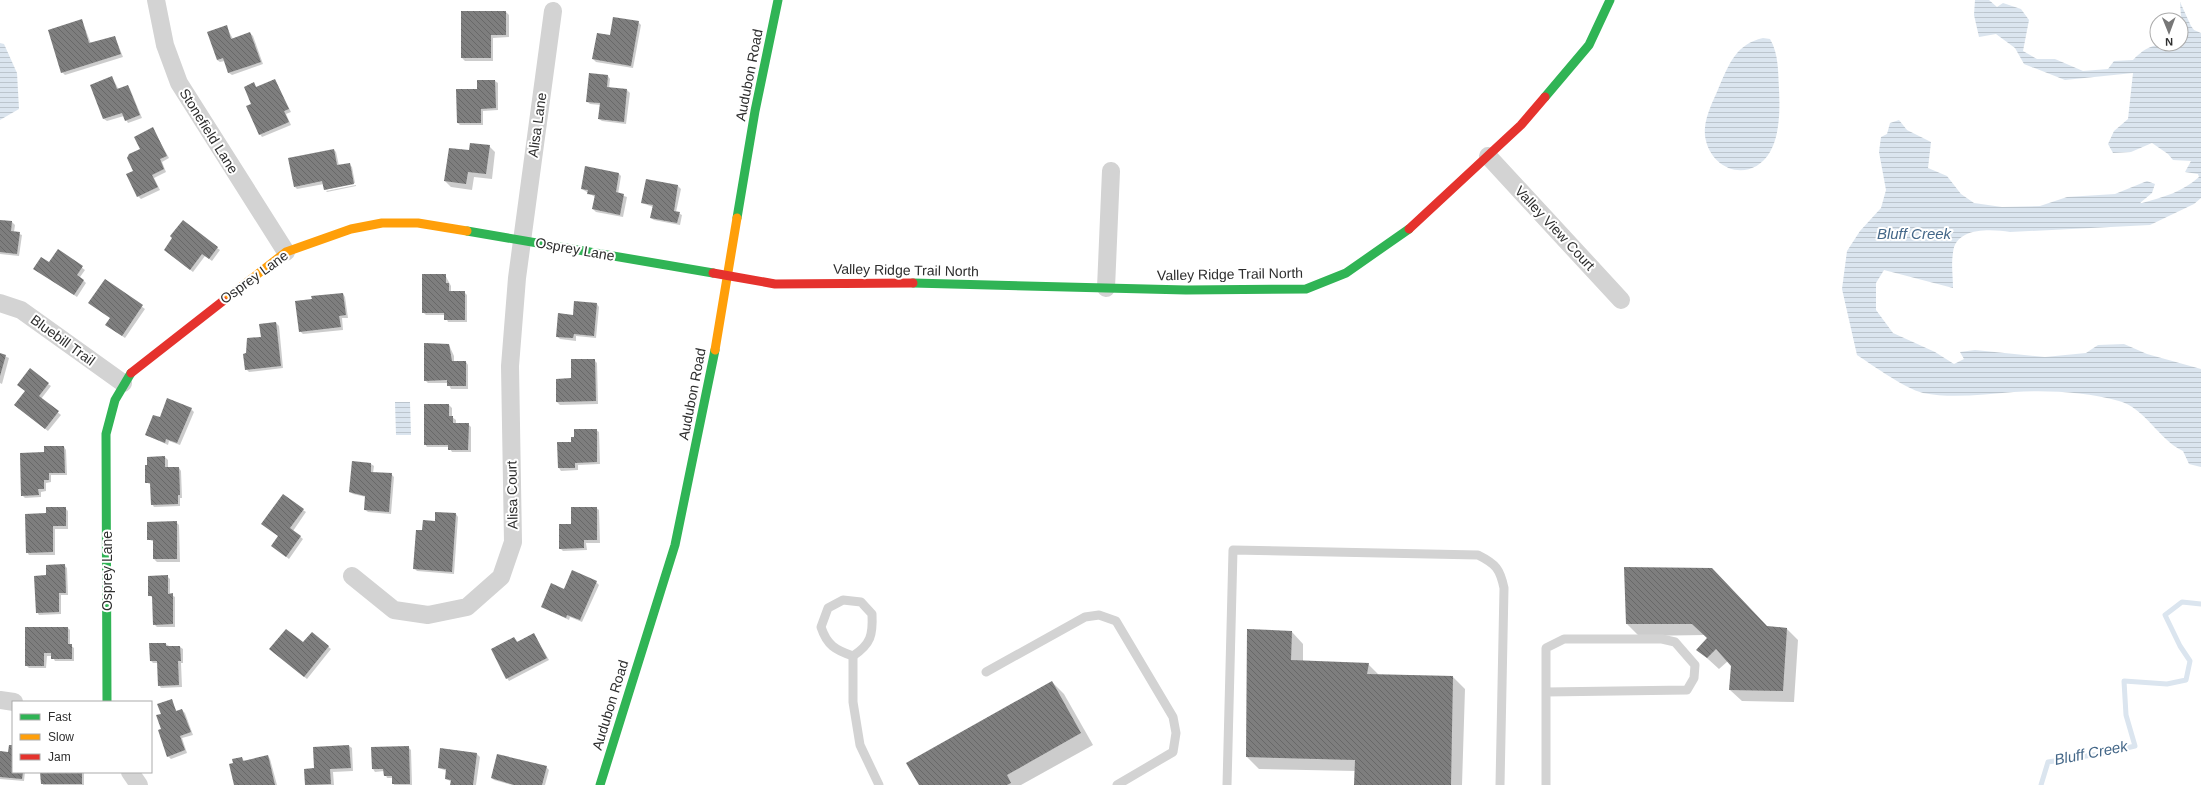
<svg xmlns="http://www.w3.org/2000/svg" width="2201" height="785" font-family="Arial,sans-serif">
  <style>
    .water { fill: url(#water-rules) }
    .shadow { fill: #0003 }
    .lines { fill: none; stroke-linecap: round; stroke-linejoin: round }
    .stream { stroke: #dbe5ef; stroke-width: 5 }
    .building { fill: url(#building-back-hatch) }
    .lane { stroke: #d3d3d3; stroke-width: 9 }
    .street { stroke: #d3d3d3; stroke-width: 18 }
    .fast { stroke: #30b455; stroke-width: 9 }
    .slow { stroke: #ff9f0a; stroke-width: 9 }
    .jam { stroke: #e5322d; stroke-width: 9 }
    .labels { text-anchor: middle; stroke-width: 4; stroke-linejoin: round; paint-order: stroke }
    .street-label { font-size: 14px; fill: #2e2e2e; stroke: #fff }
    .water-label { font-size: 15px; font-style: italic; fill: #446788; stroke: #fff }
  </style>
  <defs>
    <pattern id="water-rules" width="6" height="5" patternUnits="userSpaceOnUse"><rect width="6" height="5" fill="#dbe5ef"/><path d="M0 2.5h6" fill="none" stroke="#bcc5cd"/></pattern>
    <pattern id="building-back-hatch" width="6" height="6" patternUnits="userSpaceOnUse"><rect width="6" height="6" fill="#7e7e7e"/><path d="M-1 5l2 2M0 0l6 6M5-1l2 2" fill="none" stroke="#686868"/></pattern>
  </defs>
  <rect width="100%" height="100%" fill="#fff"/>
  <g class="water">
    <path d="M1975,0h14l8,7 6,-4 18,6 8,11 -6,31 14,8h18l28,12 25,-2 6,-8 19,-1c16,-17 26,-16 48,-16l1,-13 -2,-29 11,24 3,4 7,3v165l-7,6 -44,21 -140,7c-19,-3 -55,-5 -57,21 -2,11 0,23 0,35l-69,-18 -8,13v27l17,23 42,19 19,12 10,-5 -4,-7 15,-2 70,7 41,-4 12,-8 26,-1 23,10 54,15v98l-12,-3 -6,-13c-23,-10 -39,-44 -64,-50 -33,-9 -71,-11 -105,-9 -30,2 -61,7 -91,1 -19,-5 -49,-27 -66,-38l-15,-66 5,-38 13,-20 21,-23 5,-18 -7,-38 2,-15 6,-3 3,-11 9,-3 8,10 24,12 -3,26 19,8 14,18 13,9 28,4 38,-1 27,-9 48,-3 32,-13 8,3 -3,9 -12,10h2c22,-6 40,-11 57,-26l-1,-3 -13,-2 6,-11 -18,-1 -5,-6 -16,-11 -21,9 -18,1 -5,-9 6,-13 14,-12 5,-46 -68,7 -41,-16 -9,-16 -19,-14 -17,3 -5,-22z"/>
    <path d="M1763,38l7,1c9,15 8,34 9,50 1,19 1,47 -9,63 -19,32 -60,19 -65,-16 -2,-17 8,-34 14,-49 10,-23 17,-43 44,-49z"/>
    <path d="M0,43l4,1 13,29 2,36 -19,11z"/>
    <path d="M395,402h15l1,33h-15z"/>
  </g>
  <g class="shadow">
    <path d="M506,12l3,3v22l-16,1v23h-28l-3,-3z"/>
    <path d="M82,20l9,24 24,-7 8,20 -58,18 -3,-3z"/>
    <path d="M638,22l3,3 -8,43 -37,-6 -3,-3 18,-22z"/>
    <path d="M226,26l7,13 17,-6 3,3 10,28 -31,11 -3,-2 -4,-12 -5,1 -3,-2z"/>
    <path d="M608,76l2,3 -1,9 18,2 3,3 -4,31 -24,-3 -3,-2 2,-14 -11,-1 -3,-3z"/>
    <path d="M112,77l7,13 9,-4 2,3 12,29 -14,5 -4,-7 -17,5 -3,-2z"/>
    <path d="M275,80l16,32 -5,2 5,11 -29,12 -2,-3 -7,-30 1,-20 3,4z"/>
    <path d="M478,81h17l3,2v27l-15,1v14h-23l-2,-2 20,-33z"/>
    <path d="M153,129l16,29 -7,4 4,10 -12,6 6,12 -19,9 -3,-3 -4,-25 8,-22z"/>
    <path d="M489,146l6,6 -3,27 -18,-2 -2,13 -21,-3 -6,-6 25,-30z"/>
    <path d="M334,150l2,2 3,14 10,-2 3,3 3,16 -30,7 -1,-6 -27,5 -2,-2z"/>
    <path d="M619,174l2,2 -3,18 9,3 -4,20 -27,-5 -3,-3 2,-12 -13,-8z"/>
    <path d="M647,180l31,6 3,3 -5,23 6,3 -2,10 -26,-5 -3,-2 2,-11 -11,-4z"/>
    <path d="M356,185v1l-29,6 -1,-1z"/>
    <path d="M0,221l12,1 3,3 -1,7 8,3 -3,21 -19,-2z"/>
    <path d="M217,248l3,2 -8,11 -7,-5 -12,16 -26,-20z"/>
    <path d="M58,250l27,20 -5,7 6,6 -9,14 -43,-28 15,-5z"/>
    <path d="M445,275l6,11v6h13l3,3v27h-19l-3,-7h-19l-3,-3z"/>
    <path d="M106,280l39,29 -20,29 -16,-11 2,-9z"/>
    <path d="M343,294l2,3 3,21h-6l1,12 -40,4 -3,-3z"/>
    <path d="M597,304l2,3 -3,31 -20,-2v5l-16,-2 -3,-3 17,-20z"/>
    <path d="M276,323l3,3 4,42 -34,4 -3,-3 16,-31z"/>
    <path d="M449,345l5,11v6h12l2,3v24h-17l-3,-6h-20l-3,-3z"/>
    <path d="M0,354l9,4 -7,26 -2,-1z"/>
    <path d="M594,360l3,3 1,41 -38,1 -3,-3 15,-23z"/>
    <path d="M48,384l3,2 -10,13 20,16 -13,16 -30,-23z"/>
    <path d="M449,405l3,3v9l4,3v4h12l3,3v25h-19l-3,-5h-22l-2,-3z"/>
    <path d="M191,409l3,3 -14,33 -11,-4 -1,4 -22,-10 14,-17z"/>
    <path d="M596,430l3,2 1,32 -22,1v5l-17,1 -2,-3 13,-25z"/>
    <path d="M64,447l2,3 1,25h-16v7l-5,1v8l-5,1v5l-16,1 -3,-3 23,-42z"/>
    <path d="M165,457l3,3v8h11l2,3 1,27h-2v8l-26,1 -2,-3 -1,-19 -5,-3z"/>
    <path d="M371,464l3,2 -1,7 18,1 3,3 -3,37 -23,-2 -3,-3 1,-12 -13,-3 -3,-2z"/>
    <path d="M65,508l3,3v18h-13v26h-26l-2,-3 20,-38z"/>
    <path d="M596,508l3,2 1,33h-14l1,7 -24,1 -3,-3 12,-23z"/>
    <path d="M303,510l3,2 -13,19 10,8 -14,20 -14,-11z"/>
    <path d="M456,514l2,3 -4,57 -37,-3 -3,-3 9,-37 13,-9z"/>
    <path d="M176,522l3,3 1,37h-23l-3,-3v-17l-6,-3z"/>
    <path d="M64,565l3,3 1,27h-7v19l-22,1 -2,-3 10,-36z"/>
    <path d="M1711,569l56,58 19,1 12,12 -4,62 -52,-1 -12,-11 2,-24 -4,-5 -9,8 -21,-19 10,-12 -3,-3 -66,1 -12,-12z"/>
    <path d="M167,576l3,3v15l5,3v30h-18l-3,-3 -1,-26 -4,-3z"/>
    <path d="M596,582l3,3 -17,37 -12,-5 -1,3 -27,-13 22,-17z"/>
    <path d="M68,628l2,2v15l4,3v13h-19l-3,-5h-5l-1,12h-17l-3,-3z"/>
    <path d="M1292,632l11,12v18l65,2 12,12 73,1 12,12 -3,96h-107v-14l-96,-2 -12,-12z"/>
    <path d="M312,633l19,16 -24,30 -34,-27 30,-8z"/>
    <path d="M534,634l15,26 -40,21 -2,-3 7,-40 4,4z"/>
    <path d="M166,644l3,2 11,1 3,2v14h-2l1,24 -21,1 -2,-3 -1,-22h-5l-2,-2z"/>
    <path d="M1052,682l12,12 29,51 -72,40h-101z"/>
    <path d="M171,700l6,12 5,-2 3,3 8,22 -11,3 5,15 -16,6 -3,-3 -6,-26v-15z"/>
    <path d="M13,746v26h12l-1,9 -24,-2v-27l9,1z"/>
    <path d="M349,746l3,2 1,23 -20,1 1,13h-28l-1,-16h10z"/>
    <path d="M408,747l3,3 1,35h-18l-1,-7h-6l-3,-7 -9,1 -2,-3z"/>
    <path d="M441,750l36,4 3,3 -4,28h-25l1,-3 -6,-3 1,-8 -8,-3z"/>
    <path d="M268,756l2,3 7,26h-42l7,-27 3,4z"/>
    <path d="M546,767l3,3 -4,15h-33l-18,-5 -2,-2z"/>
    <path d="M41,772h43v13h-41z"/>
  </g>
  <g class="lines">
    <path class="stream" d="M2041,785l7,-23 57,-9 30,-7 -9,-31 -2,-34 43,3 19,-4 4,-19 -10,-15 -15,-31 17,-13 19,2"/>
  </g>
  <g class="building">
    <path d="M461,11h45v24h-15v23h-30z"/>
    <path d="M613,17l26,4 -8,45 -39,-7 5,-26 13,2z"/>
    <path d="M82,19l7,24 26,-7 6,18 -60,19 -13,-43z"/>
    <path d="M227,25l4,14 19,-7 11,30 -33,11 -5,-15 -6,2 -10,-28z"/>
    <path d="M589,73l19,2 -1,12 20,2 -3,33 -26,-3 2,-16 -14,-1z"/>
    <path d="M112,76l5,13 11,-4 12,30 -15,6 -3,-8 -19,6 -13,-34z"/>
    <path d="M275,79l14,30 -5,2 5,11 -30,13 -13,-29 5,-2 -7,-17 10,-5 2,5z"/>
    <path d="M477,80h18l1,28 -15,1v14h-24l-1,-34h21z"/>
    <path d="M153,127l14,29 -7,3 4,10 -12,6 6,12 -21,10 -11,-23 7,-3 -6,-13 2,-4 11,-5 -6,-12z"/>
    <path d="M470,143l20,2 -4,29 -18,-2 -2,12 -22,-3 5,-33 20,2z"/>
    <path d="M334,149l3,16 13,-2 4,21 -30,6 -2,-9 -28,6 -6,-29z"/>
    <path d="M585,166l34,7 -3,19 8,2 -4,21 -28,-6 3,-14 -8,-1 1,-4 -7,-1z"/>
    <path d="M646,179l32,6 -4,26 6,1 -3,11 -27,-5 3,-13 -12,-2z"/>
    <path d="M0,220l12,1 -1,10 9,1 -3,22 -17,-2z"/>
    <path d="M183,220l35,27 -9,12 -7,-5 -12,16 -26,-20 8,-12 -2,-2z"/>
    <path d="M58,249l25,17 -6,9 7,5 -10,15 -41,-26 8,-12 8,5z"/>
    <path d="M422,274h24v9h3v8h16v29h-21v-7h-22z"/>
    <path d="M105,279l38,26 -21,31 -17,-11 5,-7 -22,-15z"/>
    <path d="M343,293l3,22 -7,1 2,11 -42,5 -4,-31 17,-2 -1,-3z"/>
    <path d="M574,301l23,2 -3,33 -20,-2 -1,4 -17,-1 2,-24 15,2z"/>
    <path d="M276,322l5,44 -36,4 -2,-16 3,-1 1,-15 14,-1 -2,-13z"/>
    <path d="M424,343l25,1 3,17h14v25h-19v-6l-23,1z"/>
    <path d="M0,353l6,2 -6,21z"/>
    <path d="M571,359h24l1,42 -40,1v-23l15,-1z"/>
    <path d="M30,368l19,15 -10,13 20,15 -14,18 -31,-24 11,-14 -8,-6z"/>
    <path d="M167,398l25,10 -15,35 -11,-4 -1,4 -20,-8 8,-20 7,2z"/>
    <path d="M424,404h25v12h4v7h16l-1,27h-20v-5h-24z"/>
    <path d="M574,429h23v33l-22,1v5h-17l-1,-26h14v-5h3z"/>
    <path d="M44,446h20l1,27h-16v7h-5v9h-6l1,6 -18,1 -1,-43 24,-1z"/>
    <path d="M165,456v11h14l1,28h-2v9l-27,1 -1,-22h-5v-18h2v-8z"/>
    <path d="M352,461l19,2v9l21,1 -3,39 -25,-2 1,-14 -16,-4z"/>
    <path d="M283,494l21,15 -14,19 11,8 -15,21 -15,-11 7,-10 -17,-12z"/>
    <path d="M46,507h20v19h-13v26l-27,1 -1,-39 21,-1z"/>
    <path d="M571,507h26v33h-13v8l-25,1v-25h12z"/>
    <path d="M435,512l21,1 -4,59 -39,-3 3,-39h6l1,-10 12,1z"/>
    <path d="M177,521v38h-24v-19h-6v-18z"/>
    <path d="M65,564l1,29h-7v19l-23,1 -2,-37 12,-1v-10z"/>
    <path d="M1624,567l88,1 55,58 20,2 -4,63 -54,-1 2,-24 -15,-17 -9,9 -11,-8 11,-12 -15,-14h-66z"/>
    <path d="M572,570l25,11 -17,39 -13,-5 -1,3 -25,-11 10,-24 13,6z"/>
    <path d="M168,575v19l5,-1v31l-20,1 -1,-29h-4v-20z"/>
    <path d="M25,627h43v17h4v15h-21v-6h-7v13h-19z"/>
    <path d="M286,629l17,13 9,-10 17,14 -25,31 -35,-28z"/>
    <path d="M1247,629l45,2 -1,29 78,3 -2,11 86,2 -2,109h-97l1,-25 -109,-3z"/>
    <path d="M534,633l13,25 -41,21 -15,-30 23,-12 3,5z"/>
    <path d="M149,643h17v3h14l1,15h-3l1,24 -21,1 -1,-25h-7z"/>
    <path d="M1052,681l29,52 -74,42 4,8 -4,2h-88l-13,-22z"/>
    <path d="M172,699l4,12 6,-2 9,23 -11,4 5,14 -18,7 -9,-27 3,-1 -5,-14 5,-1 -4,-10z"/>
    <path d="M9,745h4v27h10l-1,7 -22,-2v-26l8,1z"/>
    <path d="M349,745l2,23 -21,1 1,15 -26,1 -1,-16 10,-1 -1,-21z"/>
    <path d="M409,746l1,38h-18v-8h-8l-1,-7h-11l-1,-22z"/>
    <path d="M440,748l37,5 -4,32h-23l1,-5 -6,-1 1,-10 -8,-1z"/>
    <path d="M497,754l50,12 -5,19h-28l-23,-7z"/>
    <path d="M268,755l7,30h-41l-5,-21 4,-1 -1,-4 10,-2 1,4z"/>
    <path d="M40,772h42v12h-41z"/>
  </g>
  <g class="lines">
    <g class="lane">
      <path d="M843,600l18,2 11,12c1,21 -1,30 -19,42 -18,-6 -26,-11 -32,-29l7,-19z"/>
      <path d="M853,656v46l7,43 19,40"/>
      <path d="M986,672l99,-55 14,-2 17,6 57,96 3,16 -3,19 -56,33"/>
      <path d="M1227,785l6,-235 245,5c18,9 22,14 26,33l-4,197"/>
      <path d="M1546,785v-137l18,-9h98l13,3 20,23 -1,13 -7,12 -141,2"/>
    </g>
    <g class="street">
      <path d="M156,0l9,45 14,38 107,169"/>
      <path d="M1488,156l133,144"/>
      <path d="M1106,288l5,-117"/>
      <path d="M0,303l21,7 102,73"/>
      <path d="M352,576l42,34 34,5 39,-8 34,-30 12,-35 -3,-176 7,-88 36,-267"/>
      <path d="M0,700l14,2"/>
      <path d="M130,772l9,13"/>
    </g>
    <g class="fast">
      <path d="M1545,97l44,-52 21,-45"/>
      <path d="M737,218l18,-107 23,-111"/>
      <path d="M467,231l246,42"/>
      <path d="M913,283l273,7 120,-1 40,-16 63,-44"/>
      <path d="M107,702l-1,-268 9,-34 16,-27"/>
      <path d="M600,785l75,-240 40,-195"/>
    </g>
    <g class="slow">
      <path d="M223,301l63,-49 65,-23 31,-6h36l49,8"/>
      <path d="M715,350l22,-132"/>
    </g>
    <g class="jam">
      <path d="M1409,229l112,-104 24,-28"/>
      <path d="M713,273l62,11 138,-1"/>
      <path d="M131,373l92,-72"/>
    </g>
  </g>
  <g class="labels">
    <g class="street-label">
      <text transform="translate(749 75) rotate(-79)" y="5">Audubon Road</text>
      <text transform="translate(537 125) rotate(-82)" y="5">Alisa Lane</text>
      <text transform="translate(209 131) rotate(58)" y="5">Stonefield Lane</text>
      <text transform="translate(1555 228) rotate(47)" y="5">Valley View Court</text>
      <text transform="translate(575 249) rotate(10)" y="5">Osprey Lane</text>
      <text transform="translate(906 270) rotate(1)" y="5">Valley Ridge Trail North</text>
      <text transform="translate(1230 274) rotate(-1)" y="5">Valley Ridge Trail North</text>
      <text transform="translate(254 277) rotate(-36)" y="5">Osprey Lane</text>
      <text transform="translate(63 340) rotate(36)" y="5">Bluebill Trail</text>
      <text transform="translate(692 394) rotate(-79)" y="5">Audubon Road</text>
      <text transform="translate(512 495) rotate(-91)" y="5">Alisa Court</text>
      <text transform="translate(107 571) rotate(-90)" y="5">Osprey Lane</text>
      <text transform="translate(610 705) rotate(-73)" y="5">Audubon Road</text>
    </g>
    <g class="water-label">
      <text x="1914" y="239">Bluff Creek</text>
      <text transform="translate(2091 753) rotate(-11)" y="5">Bluff Creek</text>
    </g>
  </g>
  <rect x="12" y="701" width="140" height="72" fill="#ffffff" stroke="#ababab"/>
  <rect x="20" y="714" width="20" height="6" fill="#30b455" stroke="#ababab"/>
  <text x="48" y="721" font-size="12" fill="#2e2e2e">Fast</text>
  <rect x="20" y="734" width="20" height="6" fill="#ff9f0a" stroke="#ababab"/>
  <text x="48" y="741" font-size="12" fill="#2e2e2e">Slow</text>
  <rect x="20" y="754" width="20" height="6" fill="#e5322d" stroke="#ababab"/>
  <text x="48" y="761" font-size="12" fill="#2e2e2e">Jam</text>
  <g transform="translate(2169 32) rotate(179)"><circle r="19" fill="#ffffff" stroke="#ababab"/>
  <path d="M0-3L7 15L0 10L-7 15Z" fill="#777777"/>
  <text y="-6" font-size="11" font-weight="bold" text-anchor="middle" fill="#2e2e2e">N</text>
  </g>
</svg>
